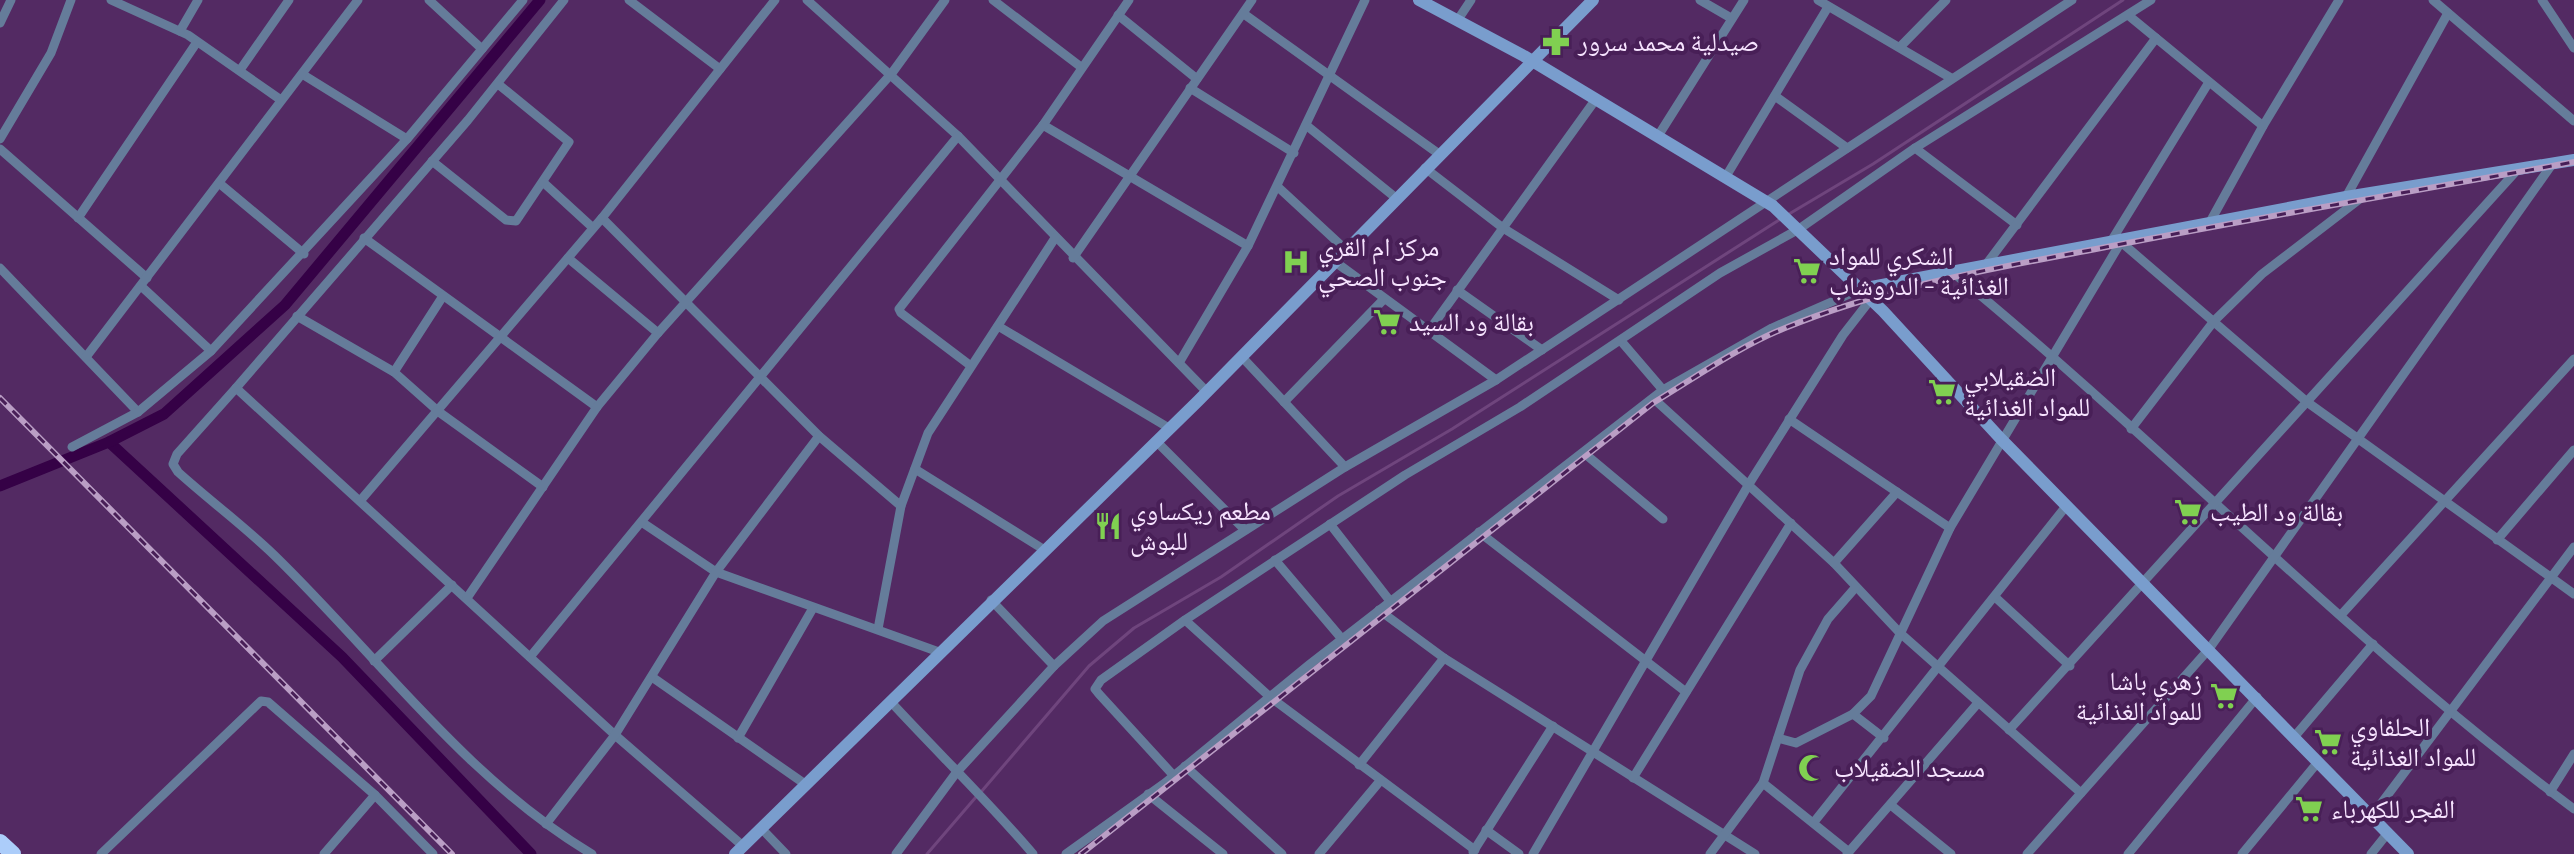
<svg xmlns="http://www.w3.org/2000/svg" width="2574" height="854" font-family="Barlow,'Noto Naskh Arabic',sans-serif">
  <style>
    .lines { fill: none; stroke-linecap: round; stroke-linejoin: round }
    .stream { stroke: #6f457d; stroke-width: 3 }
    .canal { stroke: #350146; stroke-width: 11 }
    .street { stroke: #657c9a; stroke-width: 9 }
    .secondary { stroke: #799dcd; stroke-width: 12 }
    .highway { stroke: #accdfa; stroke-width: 16 }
    .rail-casing { stroke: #ba9ec5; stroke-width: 6 }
    .rail { stroke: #481f57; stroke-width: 3; stroke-dasharray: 9; stroke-linecap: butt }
    .labels { text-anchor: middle; stroke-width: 8; stroke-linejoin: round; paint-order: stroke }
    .poi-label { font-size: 26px; fill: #f6e3fe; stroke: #481f57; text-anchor: start }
  </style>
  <rect width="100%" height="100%" fill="#532a63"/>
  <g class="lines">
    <g class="stream">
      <path d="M1789,214l84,-50 250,-164"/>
      <path d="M981,792l108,-126 45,-38 87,-51 117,-81 114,-67 327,-209"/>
      <path d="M927,854l49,-57"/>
    </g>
    <g class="canal">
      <path d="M109,442l233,215 189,197"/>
      <path d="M0,486l109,-44 55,-28 121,-109 255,-305"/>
    </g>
    <g class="street">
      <path d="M111,0l77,35 93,65"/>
      <path d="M429,0l53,49"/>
      <path d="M564,0l-96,120 -232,268 379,347 128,111"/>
      <path d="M629,0l91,69"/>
      <path d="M807,0l151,136 248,255"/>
      <path d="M993,0l88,67"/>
      <path d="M1700,0l31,18"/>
      <path d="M1818,0l133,78"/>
      <path d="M2433,0l141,121"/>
      <path d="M2542,0l32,48"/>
      <path d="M1244,14l195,140"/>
      <path d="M1118,15l79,64"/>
      <path d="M2128,15l135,111"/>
      <path d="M1457,21l14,-21"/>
      <path d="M0,23l11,-23"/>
      <path d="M180,31l18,-31"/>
      <path d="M1900,47l46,-47"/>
      <path d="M240,70l49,-70"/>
      <path d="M302,74l105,65"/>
      <path d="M1190,88l104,65"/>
      <path d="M1775,96l72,52"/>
      <path d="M1043,125l205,121"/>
      <path d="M1306,125l90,73"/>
      <path d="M1658,136l86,-136"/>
      <path d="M0,139l51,-86 20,-53"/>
      <path d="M1915,148l102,77"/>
      <path d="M0,149l147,129"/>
      <path d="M432,161l74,59 10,1 53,-79 -71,-58"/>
      <path d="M1425,168l78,60 116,72"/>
      <path d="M1725,178l103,-171"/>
      <path d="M219,183l85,71"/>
      <path d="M544,183l48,44"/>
      <path d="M1278,187l67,62"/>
      <path d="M2346,197l102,-184"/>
      <path d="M78,218l119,-176"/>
      <path d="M602,218l217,218 82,70"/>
      <path d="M2210,222l53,-96 76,-126"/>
      <path d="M364,238l233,169"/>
      <path d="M2110,243l99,-161"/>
      <path d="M568,258l90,75"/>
      <path d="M1073,258l179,-258"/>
      <path d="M1334,261l162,119"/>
      <path d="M1985,266l171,-228"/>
      <path d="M0,268l138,144"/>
      <path d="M1951,271c213,174 403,374 623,538"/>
      <path d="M141,286l70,65"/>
      <path d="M1457,290l85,60"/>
      <path d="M297,316l97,56 45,40 104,75"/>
      <path d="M998,326l171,102"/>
      <path d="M1428,332l168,-233"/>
      <path d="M1621,341l42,49"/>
      <path d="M1241,356l104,111"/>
      <path d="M86,357l272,-357"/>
      <path d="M1179,363l69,-117 117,-246"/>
      <path d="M971,366l-70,-53 -2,-4 144,-184 86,-125"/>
      <path d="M394,372l49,-76"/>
      <path d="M236,388l-59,66 -4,10 5,8c31,28 66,54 96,83 104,101 192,224 318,299"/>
      <path d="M1654,399l180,164 65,69 182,161"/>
      <path d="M1284,402l100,-103"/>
      <path d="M1789,419l161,109"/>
      <path d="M2131,429l83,-108 48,-47 103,-79"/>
      <path d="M1156,441l89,89"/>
      <path d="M72,447l66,-35 73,-61 196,-212 116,-139"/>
      <path d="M1584,453l79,66"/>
      <path d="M915,469l128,80"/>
      <path d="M360,501l242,-283 173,-218"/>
      <path d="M643,523l73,49 223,80"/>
      <path d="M1330,524l60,77"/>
      <path d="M1479,532l207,160"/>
      <path d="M2497,540l77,-90"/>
      <path d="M1275,560l67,79"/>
      <path d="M1834,563l63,-71"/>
      <path d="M1995,597l75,69"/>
      <path d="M467,598l130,-191 61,-74 234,-260 53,-73"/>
      <path d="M991,600l63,66"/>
      <path d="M1379,610l65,48 311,196"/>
      <path d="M2341,615l233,-256"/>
      <path d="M1185,620l85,77 205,153"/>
      <path d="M878,629l23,-123 27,-73 127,-195"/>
      <path d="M530,657l428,-521"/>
      <path d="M374,661l78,-76"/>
      <path d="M652,677l153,107"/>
      <path d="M891,702c47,51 97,99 142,152"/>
      <path d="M1853,714l31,24"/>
      <path d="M2009,730l510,-562"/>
      <path d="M2295,736l78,-92"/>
      <path d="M738,738l75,-130"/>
      <path d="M1778,738l18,5 57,-29 18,-18 79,-168 171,-286 186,160 267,192"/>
      <path d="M1359,765l85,-107"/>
      <path d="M1185,766l97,88"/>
      <path d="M1174,776l-75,-82 -4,-5 6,-9 84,-60 220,-145 115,-68 200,-134 79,-44 116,-81 236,-148"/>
      <path d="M1633,778l158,-255"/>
      <path d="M1763,783l86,69"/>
      <path d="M2550,792l24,-38"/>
      <path d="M1148,794l75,60"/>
      <path d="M1892,806l59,48"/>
      <path d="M2371,817l203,-270"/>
      <path d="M1814,822l253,-317"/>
      <path d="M546,824l69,-89 101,-163 103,-136"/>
      <path d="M761,828l25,26"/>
      <path d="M1486,830l33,24"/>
      <path d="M1473,852l80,-126"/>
      <path d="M101,854l160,-153 7,1 107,93 58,59"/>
      <path d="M324,854l51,-59"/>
      <path d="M896,854l60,-81 98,-107 49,-45 242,-154 151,-87 576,-380"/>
      <path d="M1066,854l99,-71 145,-119 353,-274 109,-62 89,-39"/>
      <path d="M1319,854l61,-73"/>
      <path d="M1533,854l216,-370 94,-149 28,-36"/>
      <path d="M1710,854l53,-71 37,-113 28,-51 27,-31"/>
      <path d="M1847,854l131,-151"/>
      <path d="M2027,854l182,-205 344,-486"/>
      <path d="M2128,854l129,-157"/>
      <path d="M2242,854l76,-92"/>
      <path d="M2371,854l16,-20"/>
    </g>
    <g class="secondary">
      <path d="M1419,0l105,56 249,150 110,105 118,128 407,415"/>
      <path d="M1861,289l485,-92 228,-37"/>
      <path d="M735,854l463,-453 395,-401"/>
    </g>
    <path class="highway" d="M0,842l13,12"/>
    <g class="rail-casing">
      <g id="rail">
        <path d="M0,398l452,456"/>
        <path d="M1081,854l572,-451c43,-26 85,-56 132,-75 100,-41 205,-59 311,-79 159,-31 319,-58 478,-87"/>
      </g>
    </g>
    <use href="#rail" class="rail"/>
  </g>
  <defs>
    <g id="pharmacy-bare" transform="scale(2.16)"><path d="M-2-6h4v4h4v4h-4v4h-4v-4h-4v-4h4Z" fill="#80d051" stroke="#481f57" stroke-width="2.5" paint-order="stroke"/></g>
    <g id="hospital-bare" transform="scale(2.16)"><path d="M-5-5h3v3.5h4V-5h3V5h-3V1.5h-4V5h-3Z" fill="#80d051" stroke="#481f57" stroke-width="2.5" paint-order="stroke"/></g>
    <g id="supermarket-bare" transform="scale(2.16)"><path d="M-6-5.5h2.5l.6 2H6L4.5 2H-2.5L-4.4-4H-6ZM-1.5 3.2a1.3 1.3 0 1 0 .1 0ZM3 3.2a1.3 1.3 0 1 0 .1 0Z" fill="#80d051" stroke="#481f57" stroke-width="2.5" paint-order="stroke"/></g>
    <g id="restaurant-bare" transform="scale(2.16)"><path d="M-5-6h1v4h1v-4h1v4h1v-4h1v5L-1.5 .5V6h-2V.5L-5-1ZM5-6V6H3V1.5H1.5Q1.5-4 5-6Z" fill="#80d051" stroke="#481f57" stroke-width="2.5" paint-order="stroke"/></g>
    <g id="mosque-bare" transform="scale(2.16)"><path d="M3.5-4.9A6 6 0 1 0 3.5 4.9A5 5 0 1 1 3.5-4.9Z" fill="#80d051" stroke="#481f57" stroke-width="2.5" paint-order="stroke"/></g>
  </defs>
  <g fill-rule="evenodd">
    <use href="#pharmacy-bare" x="1556" y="42"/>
    <use href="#hospital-bare" x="1296" y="262"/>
    <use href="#supermarket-bare" x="1807" y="271"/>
    <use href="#supermarket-bare" x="1387" y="322"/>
    <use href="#supermarket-bare" x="1942" y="392"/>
    <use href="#supermarket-bare" x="2188" y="512"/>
    <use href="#restaurant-bare" x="1108" y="526"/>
    <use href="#supermarket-bare" x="2224" y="696"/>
    <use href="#supermarket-bare" x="2328" y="742"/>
    <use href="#mosque-bare" x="1812" y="768"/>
    <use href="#supermarket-bare" x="2309" y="809"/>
  </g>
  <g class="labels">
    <g class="poi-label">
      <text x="1578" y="51">صيدلية محمد سرور</text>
      <text x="1318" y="256">مركز ام القري<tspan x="1318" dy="30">جنوب الصحي</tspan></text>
      <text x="1829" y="265">الشكري للمواد<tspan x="1829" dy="30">الغذائية - الدروشاب</tspan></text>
      <text x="1409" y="331">بقالة ود السيد</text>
      <text x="1964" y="386">الضقيلابي<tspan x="1964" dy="30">للمواد الغذائية</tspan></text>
      <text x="1130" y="520">مطعم ريكساوي<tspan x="1130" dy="30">للبوش</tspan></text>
      <text x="2210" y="521">بقالة ود الطيب</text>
      <text x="2202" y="690" text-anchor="end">زهري باشا<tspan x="2202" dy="30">للمواد الغذائية</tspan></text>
      <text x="2350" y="736">الحلفاوي<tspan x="2350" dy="30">للمواد الغذائية</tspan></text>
      <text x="1834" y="777">مسجد الضقيلاب</text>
      <text x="2331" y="818">الفجر للكهرباء</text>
    </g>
  </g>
</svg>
